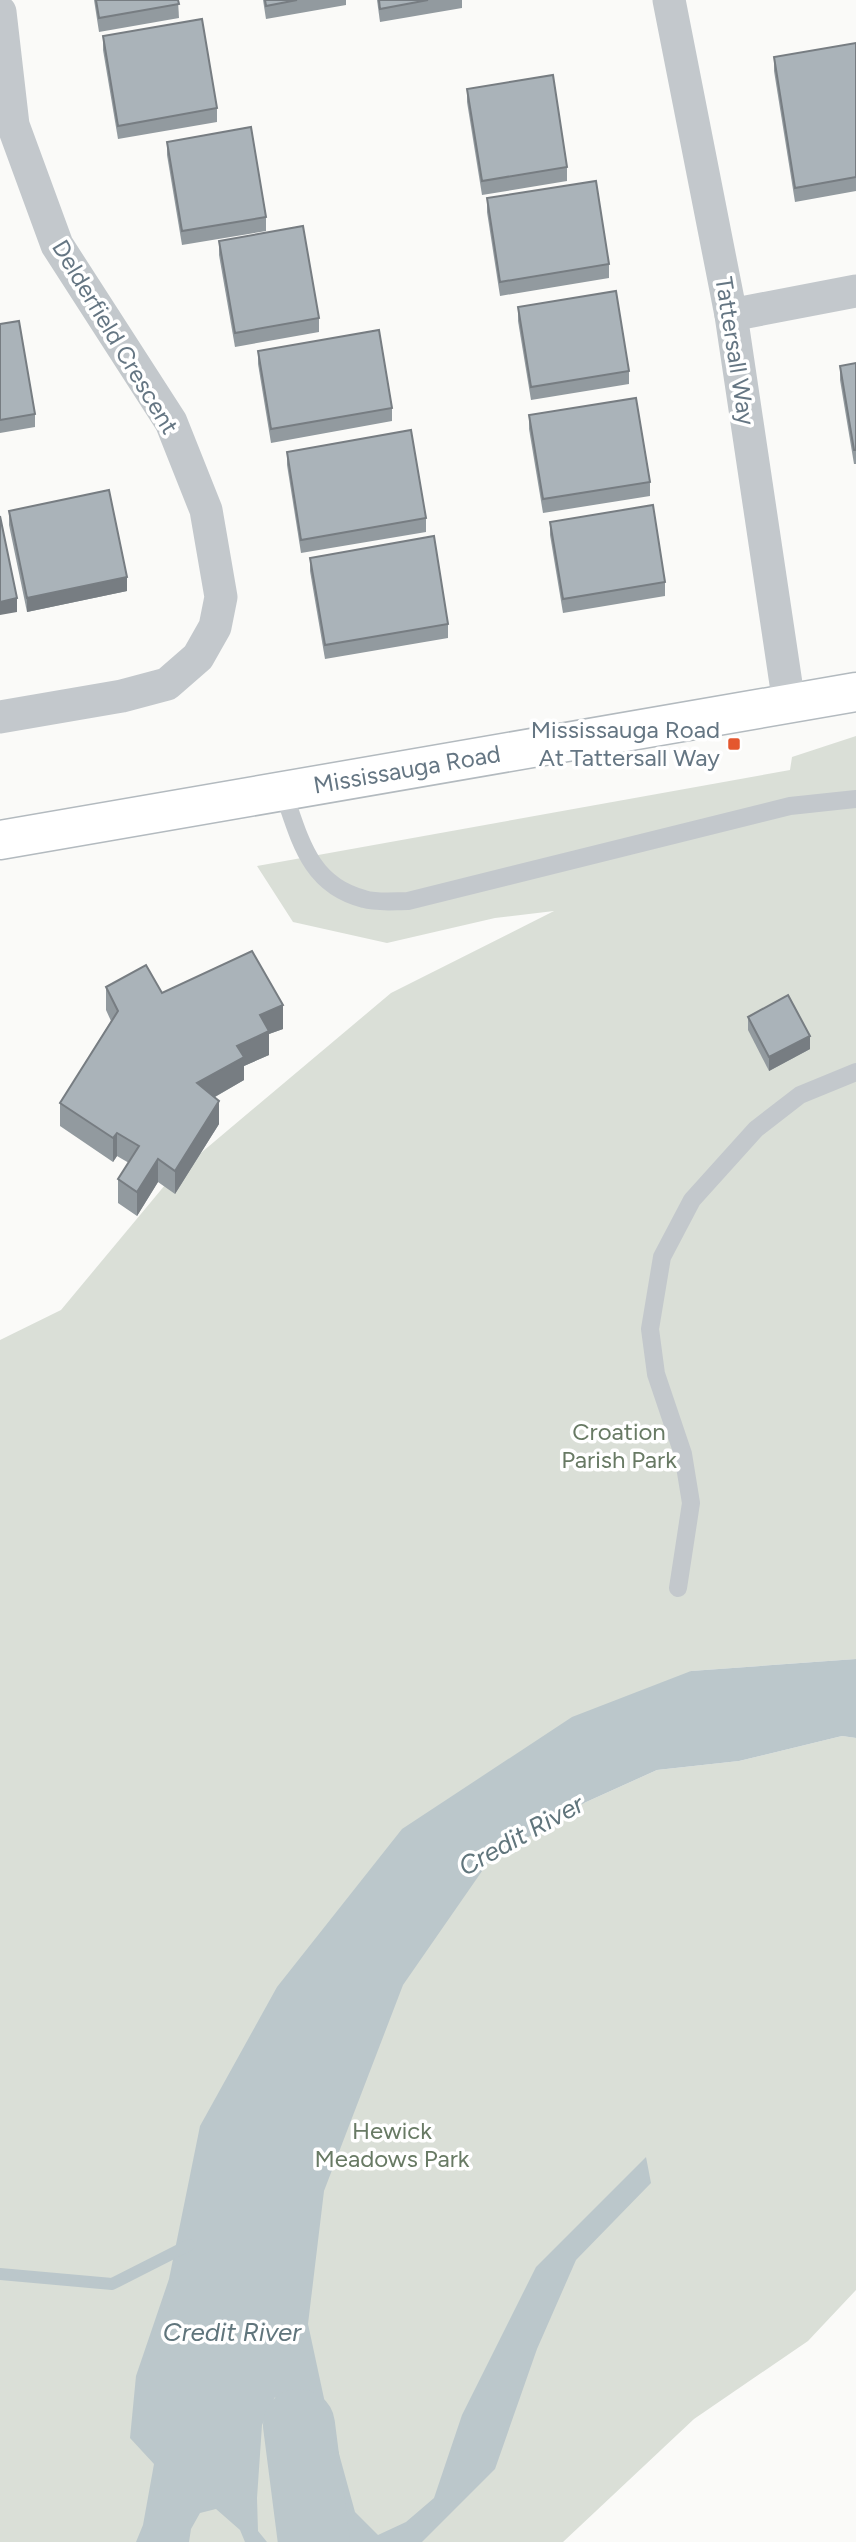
<svg xmlns="http://www.w3.org/2000/svg" width="856" height="2542" font-family="Figtree,sans-serif">
  <style>
    .green { fill: #dadfd7 }
    .water { fill: #bbc7cb }
    .lines { fill: none; stroke-linecap: round; stroke-linejoin: round }
    .stream { stroke: #bbc7cb; stroke-width: 12 }
    .river { stroke: #bbc7cb; stroke-width: 72 }
    .secondary-casing { stroke: #b3babf; stroke-width: 41 }
    .service { stroke: #c3c8cc; stroke-width: 18 }
    .minor { stroke: #c3c8cc; stroke-width: 33 }
    .secondary { stroke: #fff; stroke-width: 38 }
    .wall { fill: #929a9f }
    .shaded-wall { fill: #777d82 }
    .building { fill: #aab3b9; stroke: #777d82; stroke-width: 2 }
    .poi-dot { fill: #e4572e; stroke: #fff; stroke-width: 2.5 }
    .labels { text-anchor: middle; stroke-width: 7; stroke-linejoin: round; paint-order: stroke }
    .street-label { font-size: 24px; fill: #657683; stroke: #fff }
    .poi-label { font-size: 24px; fill: #657683; stroke: #fff; text-anchor: end }
    .park-label { font-size: 24px; fill: #687a64; stroke: #fff }
    .water-label { font-size: 26px; font-style: italic; fill: #60757c; stroke: #fff }
  </style>
  <rect width="100%" height="100%" fill="#fafaf8"/>
  <path class="green" d="M856,736v923l-165,12 -107,132 73,-33 82,-9 103,-25 14,2v552l-48,51 -114,78 -131,123h-563v-1202l61,-30 109,-131 221,-186 163,-82 -59,7 -108,25 -94,-21 -36,-56 533,-96 2,-13z"/>
  <path class="water" d="M856,1659v79l-14,-2 -103,25 -82,9 -73,33 -95,58 -86,124 -79,206 -16,133 17,79 30,109 23,23 28,-13 28,-24 28,-83 74,-148 110,-110 5,26 -75,77 -39,89 -42,120 -73,73h-97l-17,-25 -5,-28 -9,-3 -4,-53 -15,-36 -13,28 -5,73 1,33 9,11h-22l-5,-12 -24,-21 -16,4 -9,16 -2,13h-53l7,-17 11,-61 -24,-26 6,-62 33,-97 31,-153 77,-139 125,-158 170,-112 119,-46z"/>
  <g class="lines">
    <path class="stream" d="M0,2274l112,10 77,-39"/>
    <path class="river" d="M299,2425l15,117"/>
    <g class="secondary-casing">
      <g id="secondary">
        <path id="s1" d="M0,840l856,-148"/>
      </g>
    </g>
    <g class="service">
      <path d="M283,791c17,48 26,94 81,108 13,4 30,2 44,2l382,-95 66,-7"/>
      <path d="M678,1588l13,-85 -8,-49 -27,-80 -6,-45 12,-72 30,-57 64,-71 44,-34 56,-23"/>
    </g>
    <g class="minor">
      <path d="M669,0l62,315 58,389"/>
      <path d="M0,12l13,113 44,120 114,177 35,88 15,87 -6,30 -17,30 -31,27 -45,12 -122,21"/>
      <path d="M731,315l125,-24"/>
    </g>
    <use href="#secondary" class="secondary"/>
  </g>
  <g class="wall">
    <path d="M94,0h84l1,18 -80,14z"/>
    <path d="M263,0h83v5l-80,14z"/>
    <path d="M377,0h85v8l-82,14z"/>
    <path d="M103,36l114,72v14l-99,17 -15,-89z"/>
    <path d="M856,43v148l-61,11 -21,-131v-14z"/>
    <path d="M467,89l100,78v14l-85,14 -15,-93z"/>
    <path d="M167,142l99,75v14l-84,14 -15,-90z"/>
    <path d="M487,198l122,66v14l-109,18 -13,-84z"/>
    <path d="M219,241l100,77v14l-84,15 -16,-92z"/>
    <path d="M518,307l111,64v13l-98,16 -13,-79z"/>
    <path d="M0,324l35,90v13l-35,6z"/>
    <path d="M258,351l134,57v13l-121,22 -13,-79z"/>
    <path d="M856,363v101h-2l-14,-84v-14z"/>
    <path d="M529,415l121,67v14l-107,17 -14,-84z"/>
    <path d="M287,452l139,66v14l-125,21 -14,-88z"/>
    <path d="M9,511l118,80 -100,21 -18,-87z"/>
    <path d="M550,522l115,60v14l-102,17 -13,-78z"/>
    <path d="M310,558l138,66v14l-123,21 -15,-88z"/>
    <path d="M106,987l56,6 121,36 -14,5v21l-25,11v14l-29,17 4,27 -44,70 -17,-12 -21,34 -19,-13v-24l11,-16 -12,-7 -4,6 -53,-36v-23l51,-82 -5,-11z"/>
    <path d="M748,1017l62,32 -41,22 -21,-41z"/>
  </g>
  <g class="shaded-wall">
    <path d="M127,577v14l-100,21v-14z"/>
    <path d="M17,598v14l-17,3v-13z"/>
    <path d="M283,1005v24l-14,5v21l-25,11v14l-47,27v-24l40,-37 23,-31z"/>
    <path d="M810,1036v13l-41,22v-14z"/>
    <path d="M219,1101v23l-44,70v-23z"/>
    <path d="M117,1133v23l-4,6v-24z"/>
    <path d="M158,1159v23l-21,34v-24z"/>
  </g>
  <g class="building">
    <path d="M96,0h82l1,4 -80,14z"/>
    <path d="M265,0h32l-31,6z"/>
    <path d="M379,0h49l-48,9z"/>
    <path d="M202,19l15,89 -99,18 -15,-90z"/>
    <path d="M856,43v134l-61,11 -21,-131z"/>
    <path d="M553,75l14,92 -85,14 -15,-92z"/>
    <path d="M251,127l15,90 -84,14 -15,-89z"/>
    <path d="M596,181l13,83 -109,18 -13,-84z"/>
    <path d="M303,226l16,92 -84,15 -16,-92z"/>
    <path d="M616,291l13,80 -98,16 -13,-80z"/>
    <path d="M19,321l16,93 -35,6v-96z"/>
    <path d="M379,330l13,78 -121,21 -13,-78z"/>
    <path d="M856,363v87h-2l-14,-84z"/>
    <path d="M636,398l14,84 -107,17 -14,-84z"/>
    <path d="M411,430l15,88 -125,22 -14,-88z"/>
    <path d="M109,490l18,87 -100,21 -18,-87z"/>
    <path d="M653,505l12,77 -102,17 -13,-77z"/>
    <path d="M0,516l17,82 -17,4z"/>
    <path d="M434,536l14,88 -123,21 -15,-87z"/>
    <path d="M252,951l31,54 -23,10 9,16 -32,15 7,11 -47,26 22,18 -44,70 -17,-12 -21,33 -19,-13 21,-33 -22,-13 -4,5 -53,-35 58,-92 -12,-24 40,-22 16,28z"/>
    <path d="M788,995l22,41 -41,21 -21,-40z"/>
  </g>
  <rect class="poi-dot" x="727" y="737" width="14" height="14" rx="3.5"/>
  <g class="labels">
    <g class="street-label">
      <text transform="translate(115 337) rotate(59)" y="8">Delderfield Crescent</text>
      <text transform="translate(735 351) rotate(81)" y="8">Tattersall Way</text>
      <text dy="8" stroke="none"><textPath href="#s1" startOffset="413">Mississauga Road</textPath></text>
    </g>
    <g class="poi-label">
      <text x="720" y="738">Mississauga Road<tspan x="720" dy="28">At Tattersall Way</tspan></text>
    </g>
    <g class="park-label">
      <text x="619" y="1440">Croation<tspan x="619" dy="28">Parish Park</tspan></text>
      <text x="392" y="2139">Hewick<tspan x="392" dy="28">Meadows Park</tspan></text>
    </g>
    <g class="water-label">
      <text transform="translate(521 1835) rotate(-29)" y="9">Credit River</text>
      <text x="232" y="2341">Credit River</text>
    </g>
  </g>
</svg>
